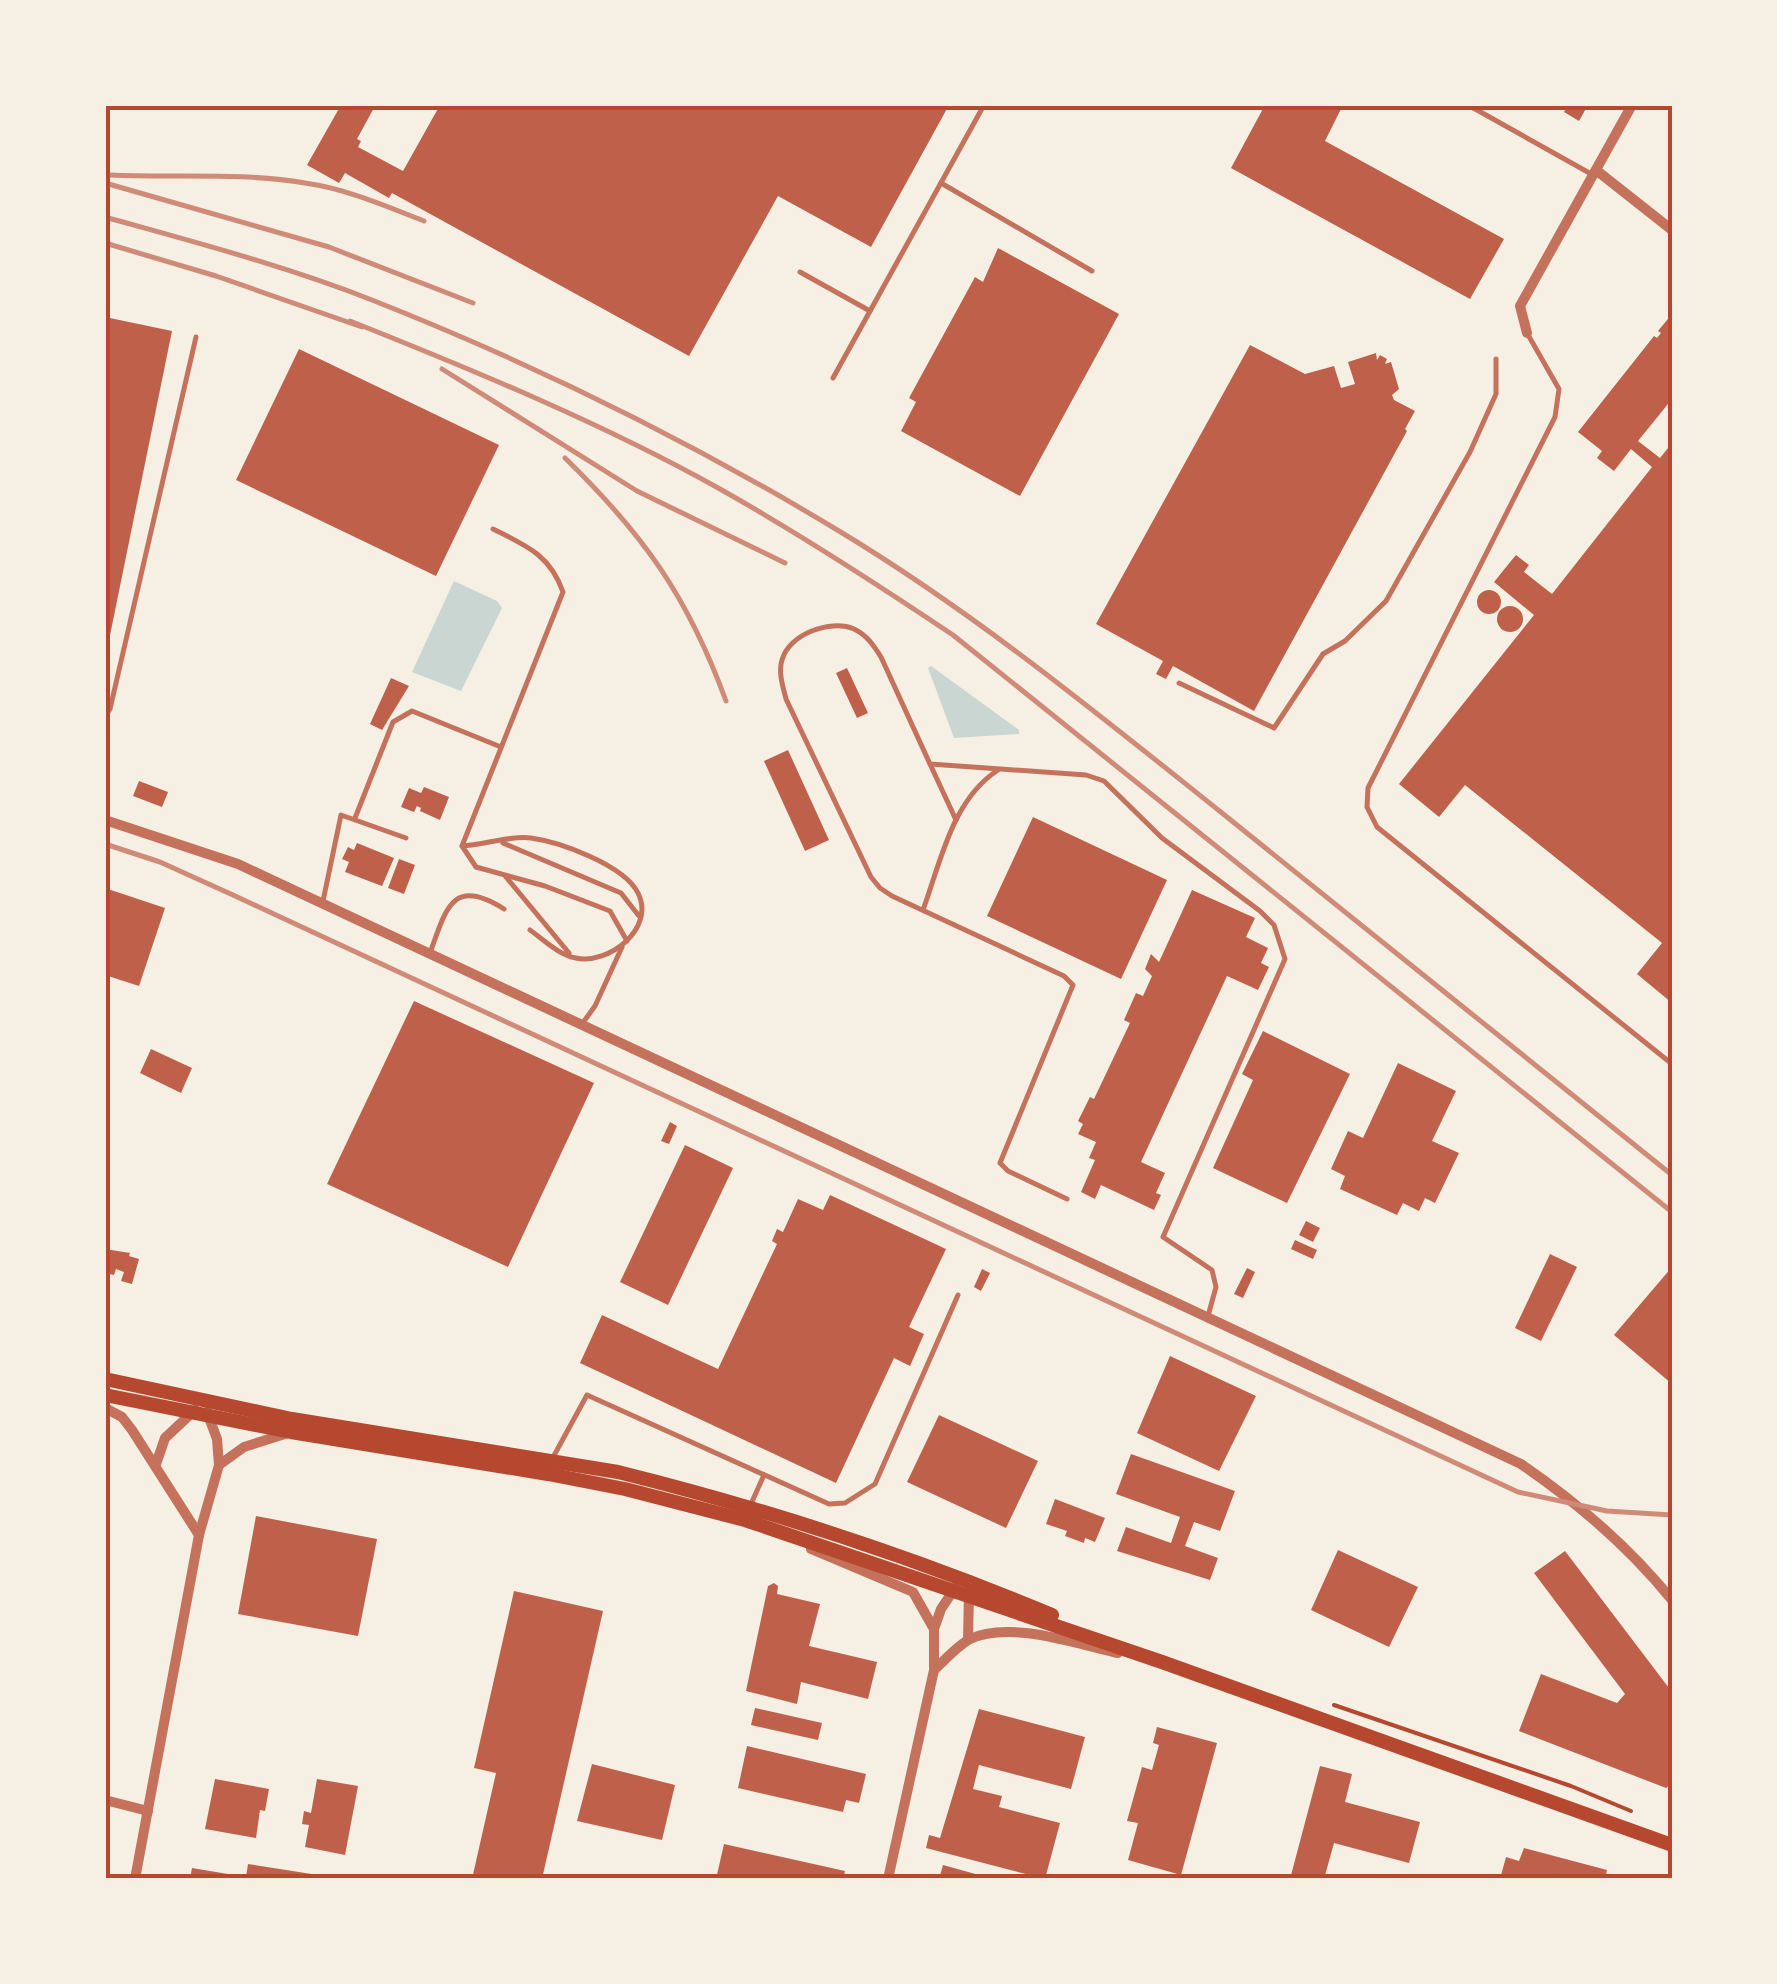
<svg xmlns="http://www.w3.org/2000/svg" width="1777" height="1984" font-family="'Source Sans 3',sans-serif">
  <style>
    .water { fill: #c9d6d2 }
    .building { fill: #bf614a }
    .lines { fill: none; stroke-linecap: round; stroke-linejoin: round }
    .path { stroke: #b5482f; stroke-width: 4 }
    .service { stroke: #c5725c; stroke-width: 5 }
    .minor { stroke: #c5725c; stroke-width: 10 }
    .secondary { stroke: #b5482f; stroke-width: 14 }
    .rail { stroke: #cf8b77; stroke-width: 5 }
    .neatline { fill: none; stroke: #b5482f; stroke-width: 4 }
  </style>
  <rect width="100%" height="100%" fill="#f6efe4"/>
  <g class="water">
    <path d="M454,581l43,20 5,7 -41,83 -49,-19z"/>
    <path d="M931,666l88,64v4l-65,4 -26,-70z"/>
  </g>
  <g class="building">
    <path d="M341,105l34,1 -18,33 4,2 -3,6 45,24 37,-66h509l-78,142 -93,-51 -89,160 -297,-163 -3,5 -44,-25 -6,10 -32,-18z"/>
    <path d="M1265,105h78l-18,36 179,98 -34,60 -239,-131z"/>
    <path d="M1568,105h20l-9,16 -15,-9z"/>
    <path d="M998,248l121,66 -99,182 -119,-65 15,-29 -7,-4 66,-121 8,5z"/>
    <path d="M1672,314v85l-34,42 22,17 12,-15v560l-35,-29 25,-31 -197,-158 -26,32 -40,-33 135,-169 -40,-33 17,-21 5,-6 13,10 -5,7 28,22 100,-127 -21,-18 -17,22 -17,-13 5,-7 -24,-19 76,-96 3,2 4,-5 -3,-2z"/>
    <path d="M105,317l67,14 -65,319h-2z"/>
    <path d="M1250,345l55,29 29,-8 7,22 14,-4 -7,-22 28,-9 1,7 3,-5 7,4 -2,5 6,-2 8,27 -7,6 2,5 21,11 -10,18 2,2 -153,280 -81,-45 -7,13 -10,-5 7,-13 -67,-37z"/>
    <path d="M299,349l200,96 -63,131 -200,-96z"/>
    <circle cx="1489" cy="602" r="12"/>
    <circle cx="1510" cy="619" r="13"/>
    <path d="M847,668l21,45 -11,5 -21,-45z"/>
    <path d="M391,678l18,8 -27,44 -12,-6z"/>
    <path d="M788,750l41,90 -24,11 -41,-90z"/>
    <path d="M139,781l29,11 -6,15 -29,-11z"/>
    <path d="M424,787l25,10 -9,23 -20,-9 1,-3 -4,-2 -3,6 -13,-5 8,-19 12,5z"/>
    <path d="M1033,817l134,63 -46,99 -134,-63z"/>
    <path d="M357,843l37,15 -12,28 -37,-14 4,-10 -7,-3 6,-12 6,3z"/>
    <path d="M399,859l16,6 -11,29 -16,-6z"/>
    <path d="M105,888l60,20 -26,78 -34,-11z"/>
    <path d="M1192,890l63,28 -9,19 22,11 -7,15 8,4 -11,23 -31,-14 -86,186 24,11 -9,20 5,2 -7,15 -53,-25 -6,14 -14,-7 14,-32 -6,-2 7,-16 -18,-8 5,-10 -5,-3 12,-24 4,2 36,-76 -6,-3 12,-27 7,3 9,-20 -7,-7 6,-15 8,8z"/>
    <path d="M414,1001l180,82 -86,184 -181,-83z"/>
    <path d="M1263,1031l87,43 -63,129 -74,-35 40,-88 -11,-6z"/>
    <path d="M151,1049l41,19 -11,25 -41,-20z"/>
    <path d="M1398,1063l58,28 -24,50 27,12 -24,50 -10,-5 -6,13 -16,-8 -6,12 -57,-26 5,-13 -14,-7 17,-38 15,7z"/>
    <path d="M670,1122l7,4 -8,18 -8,-3z"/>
    <path d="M685,1145l48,23 -65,137 -48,-23z"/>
    <path d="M830,1195l116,54 -37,78 15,7 -14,32 -16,-8 -58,125 -256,-120 22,-48 116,54 59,-125 -5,-3 5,-12 6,3 15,-33 25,11z"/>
    <path d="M1306,1221l14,7 -7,14 -14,-7z"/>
    <path d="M1295,1240l22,10 -4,9 -22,-10z"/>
    <path d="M105,1249l25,4 -1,3 10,3 -7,25 -11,-3 3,-9 -8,-3 -2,6 -9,-2z"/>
    <path d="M1550,1254l27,13 -36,74 -26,-13z"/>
    <path d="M1672,1267v117l-58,-49z"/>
    <path d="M1247,1268l8,4 -12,26 -9,-4z"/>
    <path d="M982,1269l8,4 -9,18 -7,-4z"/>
    <path d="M1170,1356l86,40 -37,75 -82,-38z"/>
    <path d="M939,1415l99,46 -32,67 -99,-46z"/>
    <path d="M1131,1454l104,37 -15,40 -26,-9 -9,24 33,12 -8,22 -93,-29 9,-24 45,16 9,-26 -64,-23z"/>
    <path d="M1055,1499l50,19 -10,24 -10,-4 -1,5 -19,-7 2,-5 -21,-7z"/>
    <path d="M256,1516l121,23 -19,97 -120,-22z"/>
    <path d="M1338,1550l80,37 -29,60 -78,-37z"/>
    <path d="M1565,1551l107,141v91l-6,5 -147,-57 22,-57 76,29 8,-9 -91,-121z"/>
    <path d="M774,1583l4,3 -1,8 43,10 -11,42 68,16 -9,37 -67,-17 -4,22 -51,-13 22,-105z"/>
    <path d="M514,1591l89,20 -61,268h-70l24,-106 -22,-5z"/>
    <path d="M755,1708l67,15 -4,17 -67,-15z"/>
    <path d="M979,1709l106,28 -14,52 -92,-24 -6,24 29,7 -3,11 61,16 -15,56 -119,-31 3,-13 11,3z"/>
    <path d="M1157,1727l60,16 -36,132 -53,-15 10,-37 -11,-2 15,-54 10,3 7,-25 -6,-2z"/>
    <path d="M747,1746l119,28 -7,29 -13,-3 -3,12 -105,-24z"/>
    <path d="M592,1764l83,21 -13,55 -85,-19z"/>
    <path d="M1320,1766l32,8 -7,28 75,20 -11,41 -75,-20 -10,36h-34z"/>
    <path d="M215,1779l54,10 -4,22 -5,-1 -4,28 -51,-9z"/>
    <path d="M317,1779l41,7 -13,69 -40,-8 4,-22 -7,-1 2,-13 7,2z"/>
    <path d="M724,1844l121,27 -2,8h-127z"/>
    <path d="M1524,1848l83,22 -2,9h-105l6,-22 13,4z"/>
    <path d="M248,1864l83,13v2h-141l2,-11 54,9z"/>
    <path d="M943,1865l47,13v1h-51z"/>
  </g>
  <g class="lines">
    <path class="path" d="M1334,1705l237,81 60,25"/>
    <g class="service">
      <path d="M1468,105l125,70"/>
      <path d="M941,183l151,88"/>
      <path d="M800,272l70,39"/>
      <path d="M1527,333l32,56 -4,28 -187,371 -1,19 10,20 295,237"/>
      <path d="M833,378l151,-273"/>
      <path d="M1179,683l95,45 49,-74 22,-13 41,-40 84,-149 26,-58v-35"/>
      <path d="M105,717l5,-8 86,-372"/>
      <path d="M930,764l26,56"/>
      <path d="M355,818l38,-96 19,-11 89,36"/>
      <path d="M503,843l118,50 18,23"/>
      <path d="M462,846l101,-254c-13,-37 -36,-46 -70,-63"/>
      <path d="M506,877l63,76"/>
      <path d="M323,901l18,-86 65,23"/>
      <path d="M923,910c18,-49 29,-110 75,-140"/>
      <path d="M530,930c14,10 29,25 46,28 32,7 80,-29 62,-65 -14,-28 -78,-51 -107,-55 -18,-3 -48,7 -69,8l14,21 69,19 65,25 17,30"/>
      <path d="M430,953c16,-44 22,-77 74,-44"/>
      <path d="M582,1024l13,-18 27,-59"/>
      <path d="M1067,1199l-59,-28 -8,-8 73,-178 -9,-9 -172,-80 -12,-8 -9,-11 -85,-178c-3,-12 -8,-27 -4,-39 7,-26 48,-41 72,-31 13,6 20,17 27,28l49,107 156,11 18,6 58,57 98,73 14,14 11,34 -122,278 49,33 4,17 -8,29"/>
      <path d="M551,1461l36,-66 242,109 16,-1 30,-19 83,-189"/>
      <path d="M751,1504l13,-29"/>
    </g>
    <g class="minor">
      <path d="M1596,170l76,60"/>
      <path d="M1527,333l-7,-27 112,-201"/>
      <path d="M105,820l133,44 1283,600c57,39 108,83 151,136"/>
      <path d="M105,1408l17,9 10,13 67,105"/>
      <path d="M207,1412l10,27 2,26"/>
      <path d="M156,1464l9,-26 30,-28"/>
      <path d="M811,1549l102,43 21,37v41l-46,209"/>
      <path d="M934,1629l7,-20 14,-21"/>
      <path d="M968,1640l1,-49"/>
      <path d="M934,1670c11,-10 23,-24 36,-31 39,-19 107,5 148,14"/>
      <path d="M105,1800l43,11"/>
      <path d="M135,1879l64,-344 20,-70 25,-18 44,-14"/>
    </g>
    <g class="secondary">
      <path d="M105,1379l187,40 326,53c149,37 293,84 434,143"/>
      <path d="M105,1395l186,37 257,42 77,15 120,31 417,142 510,183"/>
    </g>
    <g class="rail">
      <path d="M110,175c65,3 131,-3 195,8 42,6 81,23 119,38"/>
      <path d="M105,183l224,64 144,56"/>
      <path d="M105,217c89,25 181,49 267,83 162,64 318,141 467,231 136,82 259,183 383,282 150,121 300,241 450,362"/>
      <path d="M105,243l111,33 146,51"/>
      <path d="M350,321c123,49 254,103 370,168 80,45 157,95 233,146l719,577"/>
      <path d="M442,369l195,122 148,72"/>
      <path d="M565,458c79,77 123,139 161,243"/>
      <path d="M105,844l55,18 73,33 1285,597 89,19 65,4"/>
    </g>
  </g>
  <rect width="1777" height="1984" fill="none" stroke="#f6efe4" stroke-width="215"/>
  <rect x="108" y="108" width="1562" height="1768" class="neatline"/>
</svg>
